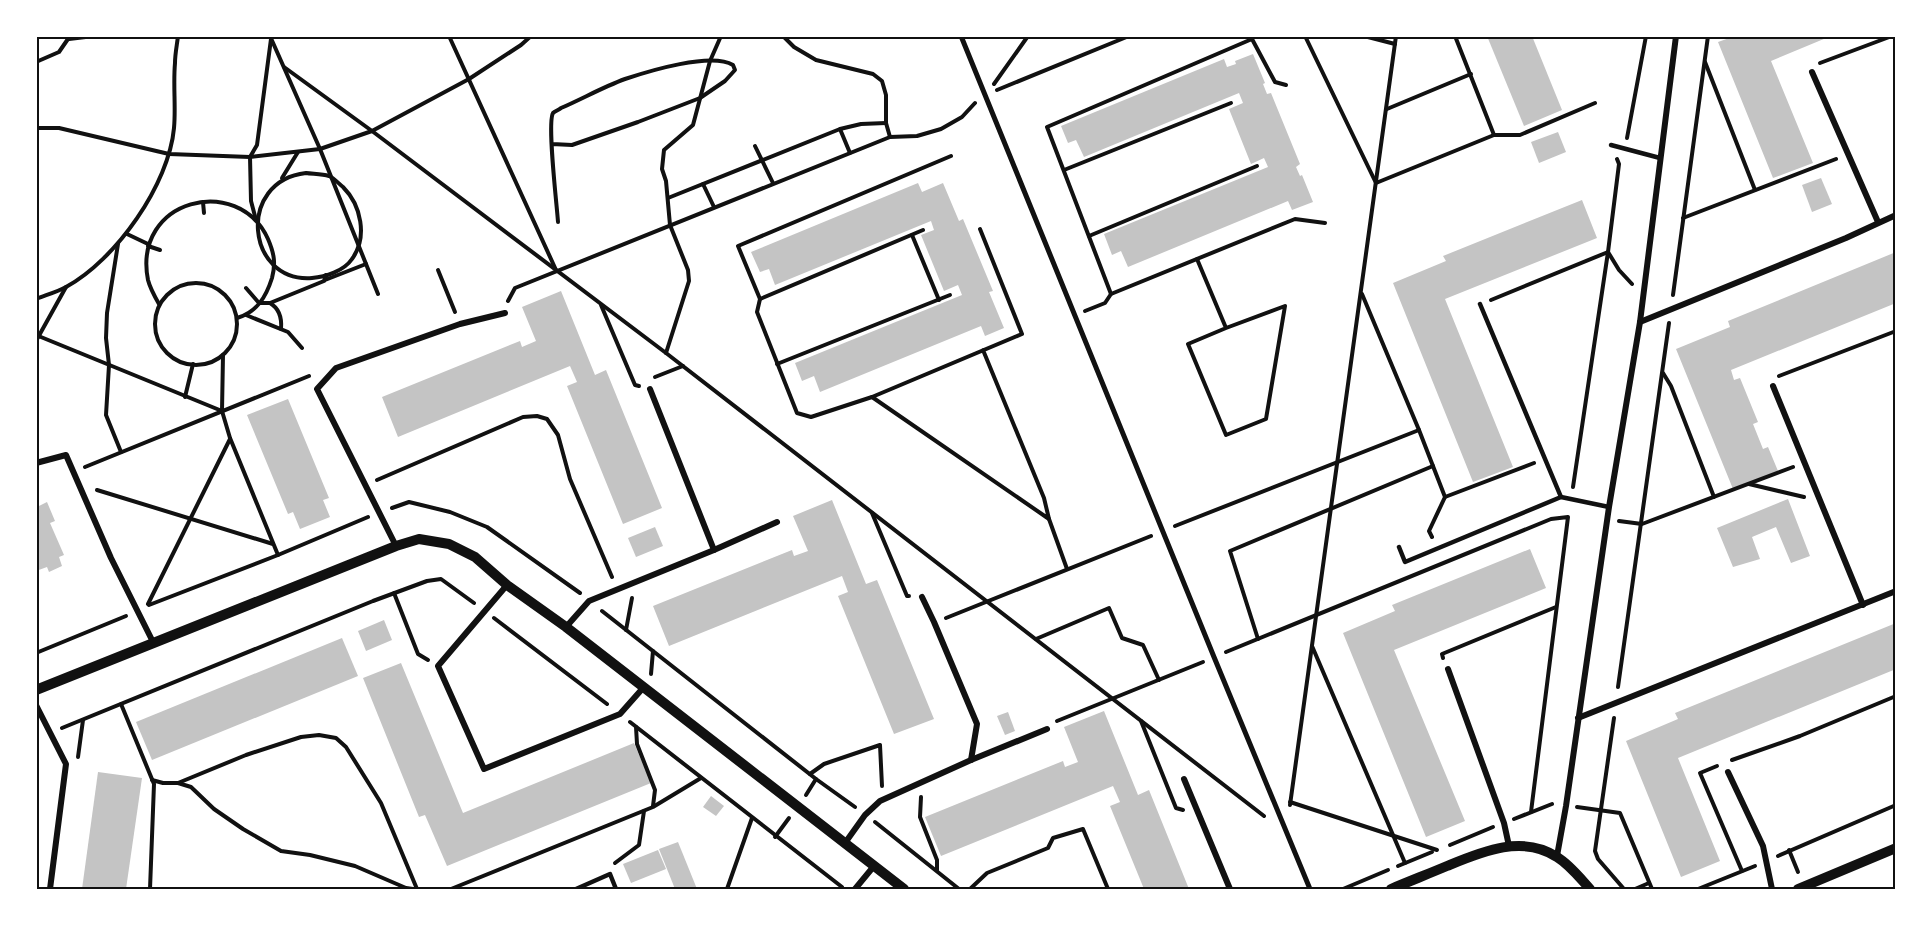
<svg xmlns="http://www.w3.org/2000/svg" width="1932" height="925" font-family="Arial,sans-serif">
  <style>
    .building { fill: #c4c4c4 }
    .lines { fill: none; stroke-linecap: round; stroke-linejoin: round }
    .path { stroke: #111; stroke-width: 4 }
    .service { stroke: #111; stroke-width: 4.5 }
    .pedestrian { stroke: #111; stroke-width: 5 }
    .minor { stroke: #111; stroke-width: 6 }
    .tertiary { stroke: #111; stroke-width: 10 }
    .neatline { fill: none; stroke: #111; stroke-width: 2 }
  </style>
  <rect width="100%" height="100%" fill="#fff"/>
  <g class="building">
    <path d="M1487,36h45l30,74 -38,16z"/>
    <path d="M1735,36h96l-60,25 42,102 -40,15 -55,-136z"/>
    <path d="M1253,54l12,29 -2,1 4,10 4,-1 29,71 -4,3 4,9 2,-1 11,27 -21,8 -4,-9 -160,66 -7,-16 -9,4 -8,-21 164,-67 -4,-9 -13,6 -22,-55 14,-6 -4,-10 -155,64 -8,-17 -8,3 -7,-17 163,-67 3,8 9,-3 -1,-3z"/>
    <path d="M1558,132l8,20 -27,11 -8,-21z"/>
    <path d="M1821,178l11,26 -20,8 -10,-27z"/>
    <path d="M918,183l4,9 21,-9 16,38 4,-2 30,72 -4,1 15,36 -19,8 -4,-10 -161,66 -6,-16 -12,5 -7,-18 167,-68 -4,-10 -14,6 -23,-56 13,-5 -3,-9 -156,64 -6,-16 -9,3 -9,-20z"/>
    <path d="M1582,200l15,38 -152,61 68,168 -40,15 -80,-199 53,-22 -3,-5z"/>
    <path d="M1896,252v51l-165,67 3,10 6,-2 18,44 -5,2 10,25 5,-2 10,24 -45,18 -57,-140 54,-22 -2,-6z"/>
    <path d="M561,291l34,84 11,-5 56,138 -39,16 -56,-138 10,-4 -7,-16 -172,71 -16,-40 138,-56 2,6 14,-6 -14,-34z"/>
    <path d="M288,399l41,99 -6,2 7,17 -30,12 -7,-17 -5,2 -41,-99z"/>
    <path d="M1788,499l22,57 -19,7 -15,-36 -24,10 8,22 -27,8 -16,-39z"/>
    <path d="M36,500l3,6 8,-4 8,19 -5,2 14,32 -5,2 3,9 -13,6 -2,-5 -11,4z"/>
    <path d="M832,500l34,84 11,-4 57,139 -40,15 -56,-138 10,-4 -6,-16 -173,70 -16,-40 139,-56 2,6 14,-5 -15,-35z"/>
    <path d="M655,527l8,19 -27,11 -8,-19z"/>
    <path d="M1530,549l16,39 -152,62 71,171 -39,16 -83,-204 52,-22 -3,-6z"/>
    <path d="M384,620l8,20 -26,11 -8,-20z"/>
    <path d="M1896,623v46l-218,89 42,103 -39,16 -55,-136 52,-22 -3,-6z"/>
    <path d="M342,638l16,38 -206,84 -16,-38z"/>
    <path d="M401,663l62,150 171,-70 17,40 -204,83 -22,-51 -6,2 -56,-139z"/>
    <path d="M1104,711l34,84 11,-5 40,99h-45l-34,-83 10,-4 -7,-16 -172,70 -16,-39 138,-56 2,6 13,-5 -14,-35z"/>
    <path d="M1008,712l7,19 -10,4 -8,-19z"/>
    <path d="M98,772l44,6 -16,111h-44z"/>
    <path d="M711,796l13,10 -8,10 -13,-9z"/>
    <path d="M678,842l19,47h-22l-16,-40z"/>
    <path d="M658,850l8,19 -35,14 -8,-19z"/>
  </g>
  <g class="lines">
    <g class="path">
      <path d="M270,36l50,113 58,145"/>
      <path d="M449,36l107,234"/>
      <path d="M783,36l11,11 22,13 57,14 9,7 4,14v28l4,14"/>
      <path d="M1305,36l71,147 118,-48h26l75,-32"/>
      <path d="M1364,36l31,8"/>
      <path d="M1455,36l39,99"/>
      <path d="M69,39l25,-3"/>
      <path d="M36,62l23,-10 11,-16"/>
      <path d="M1705,62l50,128"/>
      <path d="M1820,63l72,-27"/>
      <path d="M284,67l88,64 294,222 598,463"/>
      <path d="M994,84l34,-48"/>
      <path d="M1286,85l-11,-3 -23,-43 -205,88 64,167 184,-75 30,4"/>
      <path d="M997,90l132,-54"/>
      <path d="M1387,109l84,-35"/>
      <path d="M36,128h23l110,26 81,3 70,-8 52,-18 97,-52 52,-34 10,-9"/>
      <path d="M840,129l10,24"/>
      <path d="M1627,138l19,-102"/>
      <path d="M552,144l20,1 66,-23 62,-24 25,-17 10,-11 -2,-5c-22,-13 -84,6 -108,14 -22,8 -43,20 -64,29 -2,2 -6,3 -8,5 -6,10 4,93 5,109"/>
      <path d="M755,146l18,37"/>
      <path d="M1064,170l167,-67"/>
      <path d="M306,173c7,1 16,1 23,3 5,2 10,8 14,11 18,18 25,50 9,72 -8,12 -27,18 -40,19 -66,5 -76,-97 -6,-105z"/>
      <path d="M282,178l16,-26"/>
      <path d="M703,184l11,23"/>
      <path d="M668,198l172,-69 21,-5 25,-1"/>
      <path d="M203,202l1,11"/>
      <path d="M1683,218l153,-59"/>
      <path d="M256,220l-5,-19 -1,-44 7,-12 14,-106"/>
      <path d="M980,229l42,105 -150,63 177,122 -5,-21 -61,-148"/>
      <path d="M923,230l-163,69 -22,-53 213,-90"/>
      <path d="M127,234l21,10"/>
      <path d="M912,235l27,65"/>
      <path d="M1089,236l168,-70"/>
      <path d="M118,244l-11,69 -1,25 3,27 -3,50 15,37"/>
      <path d="M148,246l12,4"/>
      <path d="M1197,259l29,69 -38,16 38,91 40,-16 19,-113 -59,22"/>
      <path d="M438,270l17,42"/>
      <path d="M325,280l41,-16"/>
      <circle cx="196" cy="324" r="41"/>
      <path d="M246,288l13,15h11l54,-22 2,-6"/>
      <path d="M1362,294l57,136 26,67 -16,34 3,6"/>
      <path d="M1673,295l35,-259"/>
      <path d="M36,299c10,-4 21,-7 30,-12 50,-27 103,-103 108,-159 2,-21 -1,-43 1,-65 0,-9 2,-18 3,-27"/>
      <path d="M760,299l-3,13 40,101 14,4 61,-20"/>
      <path d="M1491,300l117,-48 11,18 13,14"/>
      <path d="M508,301l7,-13 375,-151 27,-1 24,-7 21,-12 13,-14"/>
      <path d="M270,303c10,6 12,15 11,26"/>
      <path d="M159,304c-4,-7 -9,-16 -11,-24 -16,-81 90,-107 120,-41 6,14 8,24 4,39 -6,19 -15,34 -35,40"/>
      <path d="M601,305l34,80 4,1"/>
      <path d="M1085,311l20,-8 6,-9"/>
      <path d="M246,315l42,17 14,16"/>
      <path d="M36,335l186,76 8,27 48,117"/>
      <path d="M36,341l30,-54"/>
      <path d="M666,353l23,-72 -1,-11 -18,-45 -4,-44 -4,-12 2,-19 29,-25 17,-64 11,-25"/>
      <path d="M777,364l173,-69"/>
      <path d="M1663,373l8,13 43,111"/>
      <path d="M1779,376l117,-45"/>
      <path d="M655,377l28,-11"/>
      <path d="M185,397l8,-33"/>
      <path d="M222,411l1,-56"/>
      <path d="M85,467l224,-91"/>
      <path d="M377,480l146,-63 14,-1 10,3 11,16 12,44 42,98"/>
      <path d="M1749,484l55,13"/>
      <path d="M1573,487l35,-235 11,-88 -2,-5"/>
      <path d="M97,490l176,54"/>
      <path d="M1445,497l89,-34"/>
      <path d="M392,508l17,-6 41,10 37,15 93,66"/>
      <path d="M872,513l35,83h2"/>
      <path d="M1049,519l18,50"/>
      <path d="M1619,521l23,3 151,-57"/>
      <path d="M1175,526l244,-96"/>
      <path d="M394,593l24,61 10,6"/>
      <path d="M148,604l82,-165"/>
      <path d="M149,605l129,-50 90,-38"/>
      <path d="M602,611l214,168 39,28"/>
      <path d="M494,618l113,86"/>
      <path d="M946,618l205,-82"/>
      <path d="M626,630l6,-32"/>
      <path d="M1036,639l73,-31 13,30 21,7 16,35"/>
      <path d="M1258,639l-28,-88 203,-85"/>
      <path d="M1312,646l93,217"/>
      <path d="M1226,652l325,-133 17,-2 -37,295"/>
      <path d="M36,653l90,-37"/>
      <path d="M1443,658l-1,-4 114,-47"/>
      <path d="M651,674l2,-23"/>
      <path d="M1618,687l51,-364"/>
      <path d="M121,704l33,80 -4,105"/>
      <path d="M1614,718l-19,133 3,8 26,30"/>
      <path d="M1057,721l146,-59"/>
      <path d="M1141,721l35,87 7,2"/>
      <path d="M630,722l212,165"/>
      <path d="M636,727l1,17 18,46 -2,16"/>
      <path d="M62,728l311,-127 54,-20 14,-2 33,24"/>
      <path d="M78,757l5,-37"/>
      <path d="M1732,760l68,-24 96,-40"/>
      <path d="M1717,766l-17,7 42,98"/>
      <path d="M810,774l14,-10 56,-19 2,41"/>
      <path d="M152,780l11,3h15l68,-28 55,-18 18,-2 17,3 10,9 35,56 36,86"/>
      <path d="M178,783l13,4 23,22 29,20 38,22 29,4 45,11 51,22 7,1"/>
      <path d="M806,795l10,-16"/>
      <path d="M921,797l-1,20 17,43v10"/>
      <path d="M1290,802l147,48"/>
      <path d="M1290,805l106,-769"/>
      <path d="M1577,807l43,6 32,76"/>
      <path d="M1514,819l38,-15"/>
      <path d="M875,822l84,67"/>
      <path d="M775,837l14,-19"/>
      <path d="M1450,845l43,-18"/>
      <path d="M1789,850l9,22"/>
      <path d="M1778,856l118,-51"/>
      <path d="M615,863l24,-18 5,-34"/>
      <path d="M1398,866l34,-14"/>
      <path d="M451,889l202,-82 48,-29"/>
      <path d="M727,889l25,-71"/>
      <path d="M970,889l17,-16 61,-25 5,-10 30,-9 25,60"/>
      <path d="M1343,889l45,-19"/>
      <path d="M1635,889l14,-6"/>
      <path d="M1698,889l57,-23"/>
    </g>
    <g class="service">
      <path d="M1611,145l49,13"/>
      <path d="M1561,497l48,10"/>
      <path d="M1399,547l6,15 156,-65 -81,-193"/>
      <path d="M576,889l34,-15 6,15"/>
    </g>
    <path class="pedestrian" d="M961,36l253,621 96,232"/>
    <g class="minor">
      <path d="M1812,72l66,150"/>
      <path d="M1640,322l206,-84 50,-23"/>
      <path d="M1773,386l90,219"/>
      <path d="M650,389l64,161"/>
      <path d="M36,463l30,-8 45,103 42,84"/>
      <path d="M396,546l-79,-157 19,-21 124,-44 45,-11"/>
      <path d="M507,585l-69,81 46,103 136,-55 23,-26"/>
      <path d="M922,597l12,25 43,102 -6,36"/>
      <path d="M566,627l23,-26 125,-51 63,-28"/>
      <path d="M1448,669l56,154 5,23"/>
      <path d="M36,705l30,59 -16,125"/>
      <path d="M1578,718l318,-127"/>
      <path d="M1728,772l35,74 9,43"/>
      <path d="M1184,779l46,110"/>
      <path d="M845,843l20,-28 15,-14 91,-41 76,-31"/>
      <path d="M1557,856l9,-50 43,-299 31,-185 36,-286"/>
      <path d="M855,889l19,-23"/>
    </g>
    <g class="tertiary">
      <path d="M36,690l360,-144 23,-7 30,5 26,13 32,28 59,42 338,262"/>
      <path d="M1391,889c19,-8 37,-15 56,-23 34,-14 75,-32 110,-9 13,8 23,21 33,32"/>
      <path d="M1798,889l98,-41"/>
    </g>
  </g>
  <rect width="1932" height="925" fill="none" stroke="#ffffff" stroke-width="75"/>
  <rect x="38" y="38" width="1856" height="850" class="neatline"/>
</svg>
